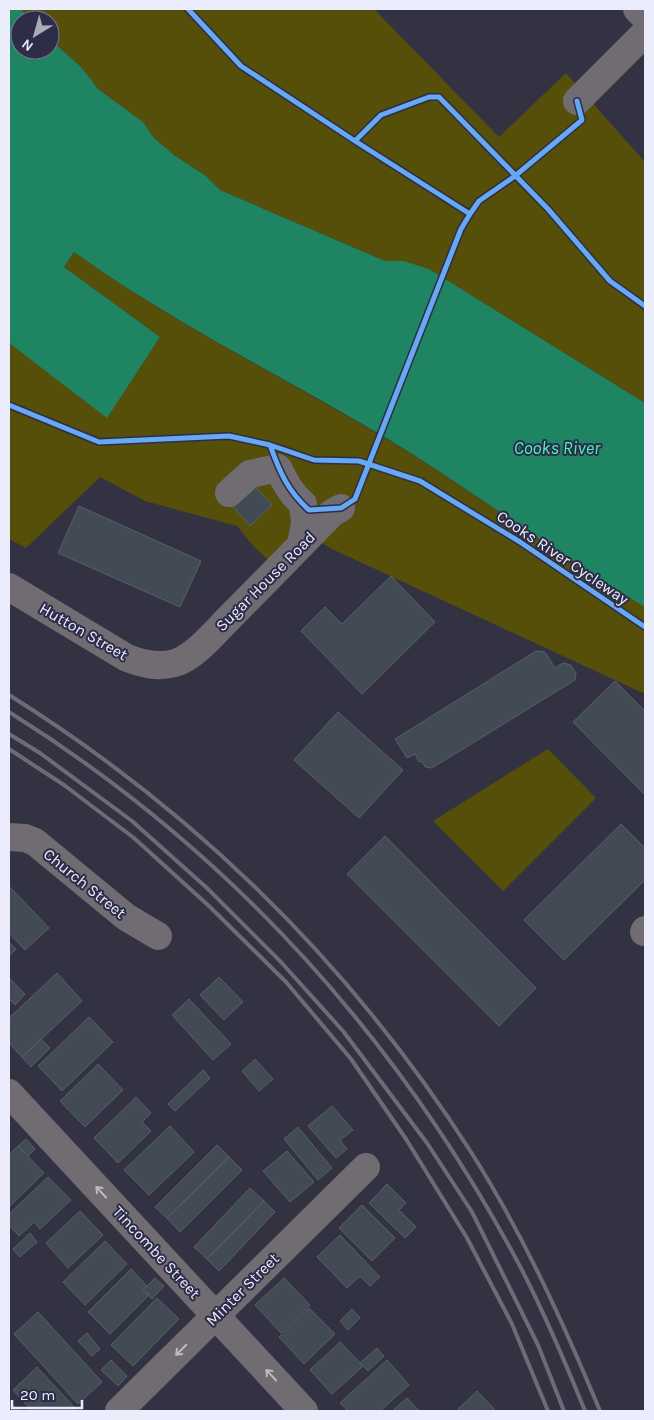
<svg xmlns="http://www.w3.org/2000/svg" width="654" height="1420" font-family="Karla,sans-serif">
  <rect width="100%" height="100%" fill="#333243"/>
  <path fill="#564f09" d="M21,9h353l125,128 67,-64 79,89v241l-216,-134 -25,-8h-19l-165,-71 -14,-14 -32,-21 -20,-17 -11,-16 -45,-33 -16,-21 -32,-29v-19h-19z
    M74,252c99,71 207,124 311,186 89,53 171,116 260,169v87l-313,-145 -22,-13 -32,33 -23,-21 -18,-22 -92,-25 -45,-24 -74,71 -17,-9v-196l98,74 53,-80 -96,-70z
    M548,749l48,49 -93,93 -70,-70z"/>
  <path fill="#1f8462" d="M9,9h12l10,11h-11v30h30v-11l32,29 16,21 45,33 11,16 20,17 32,21 14,14 165,71h19l25,8 216,134v204c-89,-53 -171,-116 -259,-169 -104,-62 -213,-115 -312,-186l-10,15 96,70 -53,81 -98,-75z"/>
  <path fill="#424a54" stroke="#585f6a" d="M252,483l20,22 -22,21 -20,-23z
    M79,506l122,55 -21,46 -122,-54z
    M391,576l44,46 -73,72 -61,-63 24,-24 17,17z
    M536,651l9,1 10,16 8,-5 8,2 5,8 -1,7 -143,88 -7,-1 -3,-6 -3,1 -4,-8 -8,4 -12,-19z
    M615,681l30,30v84l-72,-73z
    M338,712l65,58 -44,48 -65,-58z
    M621,824l24,24v32l-81,80 -40,-40z
    M385,836l151,152 -37,38 -152,-152z
    M9,886l40,42 -24,22 -16,-17z
    M9,942l7,7 -7,7z
    M57,973l25,28 -60,56 -13,-14v-25z
    M219,977l24,25 -19,18 -24,-25z
    M10,979l15,15 -10,11 -6,-6v-18z
    M189,999l42,45 -18,16 -41,-45z
    M89,1017l24,25 -51,49 -24,-25z
    M41,1039l9,9 -19,19 -9,-10z
    M255,1059l18,20 -14,12 -17,-20z
    M98,1064l25,26 -38,37 -25,-26z
    M203,1070l7,8 -35,33 -7,-7z
    M136,1097l15,16 -9,9 9,9 -33,32 -24,-25z
    M332,1106l21,24 -13,10 7,9 -11,9 -28,-32z
    M170,1126l24,26 -45,43 -25,-25z
    M298,1127l34,41 -14,12 -34,-41z
    M26,1139l9,10 -7,7 -10,-10z
    M217,1145l12,12 -62,61 -12,-11z
    M18,1146l26,27 -35,34v-52z
    M287,1151l27,31 -24,20 -27,-31z
    M229,1157l13,13 -62,62 -13,-14z
    M48,1177l23,23 -31,29 -6,-7 -15,14 -10,-11v-11z
    M387,1184l19,19 -7,7 17,17 -11,11 -36,-35z
    M250,1188l14,13 -57,58 -13,-12z
    M264,1201l11,11 -56,59 -12,-12z
    M362,1205l33,33 -23,23 -33,-33z
    M80,1211l23,24 -35,33 -22,-25z
    M30,1233l7,9 -17,15 -7,-8z
    M340,1235l40,42 -10,9 -10,-10 -13,12 -30,-31z
    M105,1241l22,23 -42,41 -22,-23z
    M131,1269l16,17 -4,4 6,5 -39,39 -22,-22z
    M155,1278l9,8 -12,13 -9,-9z
    M284,1278l26,27 -29,28 -26,-28z
    M157,1298l22,21 -46,47 -22,-21z
    M309,1308l26,26 -31,30 -25,-27z
    M352,1309l8,9 -12,12 -8,-9z
    M38,1312l64,70 -24,22 -64,-70z
    M87,1333l13,16 -8,7 -14,-15z
    M340,1342l23,24 -31,28 -22,-24z
    M377,1348l7,8 -16,15 -8,-8z
    M111,1360l16,16 -9,10 -17,-16z
    M387,1360l22,25 -29,26h-32l-8,-8z
    M37,1367l38,41 -3,3h-40l-19,-21z
    M477,1391l19,20h-40z
    M407,1398l12,13h-27z
    M9,1401l10,10h-10z"/>
  <g fill="none" stroke-linecap="round" stroke-linejoin="round">
    <path stroke="#706c71" stroke-width="28" d="M637,9l8,8
      M577,101l68,-68
      M229,493l21,-19 28,-6c7,14 13,26 25,36l2,19 -4,22
      M9,587l118,71c16,6 32,10 48,5 20,-6 41,-32 56,-47 34,-34 67,-68 101,-103l9,-5
      M9,837l16,1 10,4 91,75 32,19
      M644,932l1,-2
      M9,1093l295,318
      M119,1411l247,-244"/>
    <path stroke="#6e6b74" stroke-width="4" d="M9,695c187,117 343,271 462,457 52,82 92,170 129,259
      M9,712c222,139 392,328 514,560 23,45 43,92 62,139
      M9,734l31,19 92,68 75,67 73,73 63,70 84,112 45,69 66,133 26,66
      M9,749l55,36 70,53 75,68 77,76 65,77 55,80 61,99 45,86 36,87"/>
    <defs>
      <path id="cycleway" d="M188,9l53,57 114,75 115,73
        M355,141l26,-26 48,-18h10l109,112 62,72 35,25
        M9,405l90,37 130,-6 41,9 44,15 45,1 61,20 100,61 125,85
        M270,445c10,28 18,46 39,65l32,-2 14,-9 106,-270 9,-15 9,-13 36,-25 67,-56 -5,-19"/>
    </defs>
    <use href="#cycleway" stroke="#2d2c49" stroke-width="8"/>
    <use href="#cycleway" stroke="#66a8f1" stroke-width="5"/>
  </g>
  <defs><path id="oneway-shaft" d="M-6 0H5M1.5-3L5.5 0L1.5 3" fill="none" stroke-width="1.6" stroke-linecap="round" stroke-linejoin="round" transform="scale(1.25)"/></defs>
  <g stroke="#bab9c4">
    <use href="#oneway-shaft" transform="translate(101 1192) rotate(-133)"/>
    <use href="#oneway-shaft" transform="translate(181 1350) rotate(135)"/>
    <use href="#oneway-shaft" transform="translate(271 1375) rotate(-133)"/>
  </g>
  <g text-anchor="middle" stroke-width="4" stroke-linejoin="round" paint-order="stroke">
    <g font-size="16" fill="#ecedfc" stroke="#2d2c49">
      <text transform="translate(563 557) rotate(34)" y="6">Cooks River Cycleway</text>
      <text transform="translate(265 581) rotate(-45)" y="6">Sugar House Road</text>
      <text transform="translate(84 631) rotate(30)" y="6">Hutton Street</text>
      <text transform="translate(85 883) rotate(39)" y="6">Church Street</text>
      <text transform="translate(157 1252) rotate(47)" y="6">Tincombe Street</text>
      <text transform="translate(242 1289) rotate(-45)" y="6">Minter Street</text>
    </g>
    <g font-size="18" font-style="italic" fill="#42f9b7" stroke="#2d2c49">
      <text x="557" y="454">Cooks River</text>
    </g>
  </g>
  <rect width="654" height="1420" fill="none" stroke="#ecedfc" stroke-width="20"/>
  <g transform="translate(35 35) rotate(217)"><circle r="24" fill="#2d2c49" stroke="#797991"/>
  <path d="M0-4L9 19L0 12L-9 19Z" fill="#abacbb"/>
  <text y="-8" font-size="14" font-weight="bold" text-anchor="middle" fill="#ecedfc">N</text>
  </g>
  <path d="M12 1400v8h70v-8" fill="none" stroke="#ecedfc" stroke-width="2.5"/>
  <text x="20" y="1400" font-size="15" fill="#ecedfc" stroke="#2d2c49" stroke-width="4" paint-order="stroke">20 m</text>
</svg>
